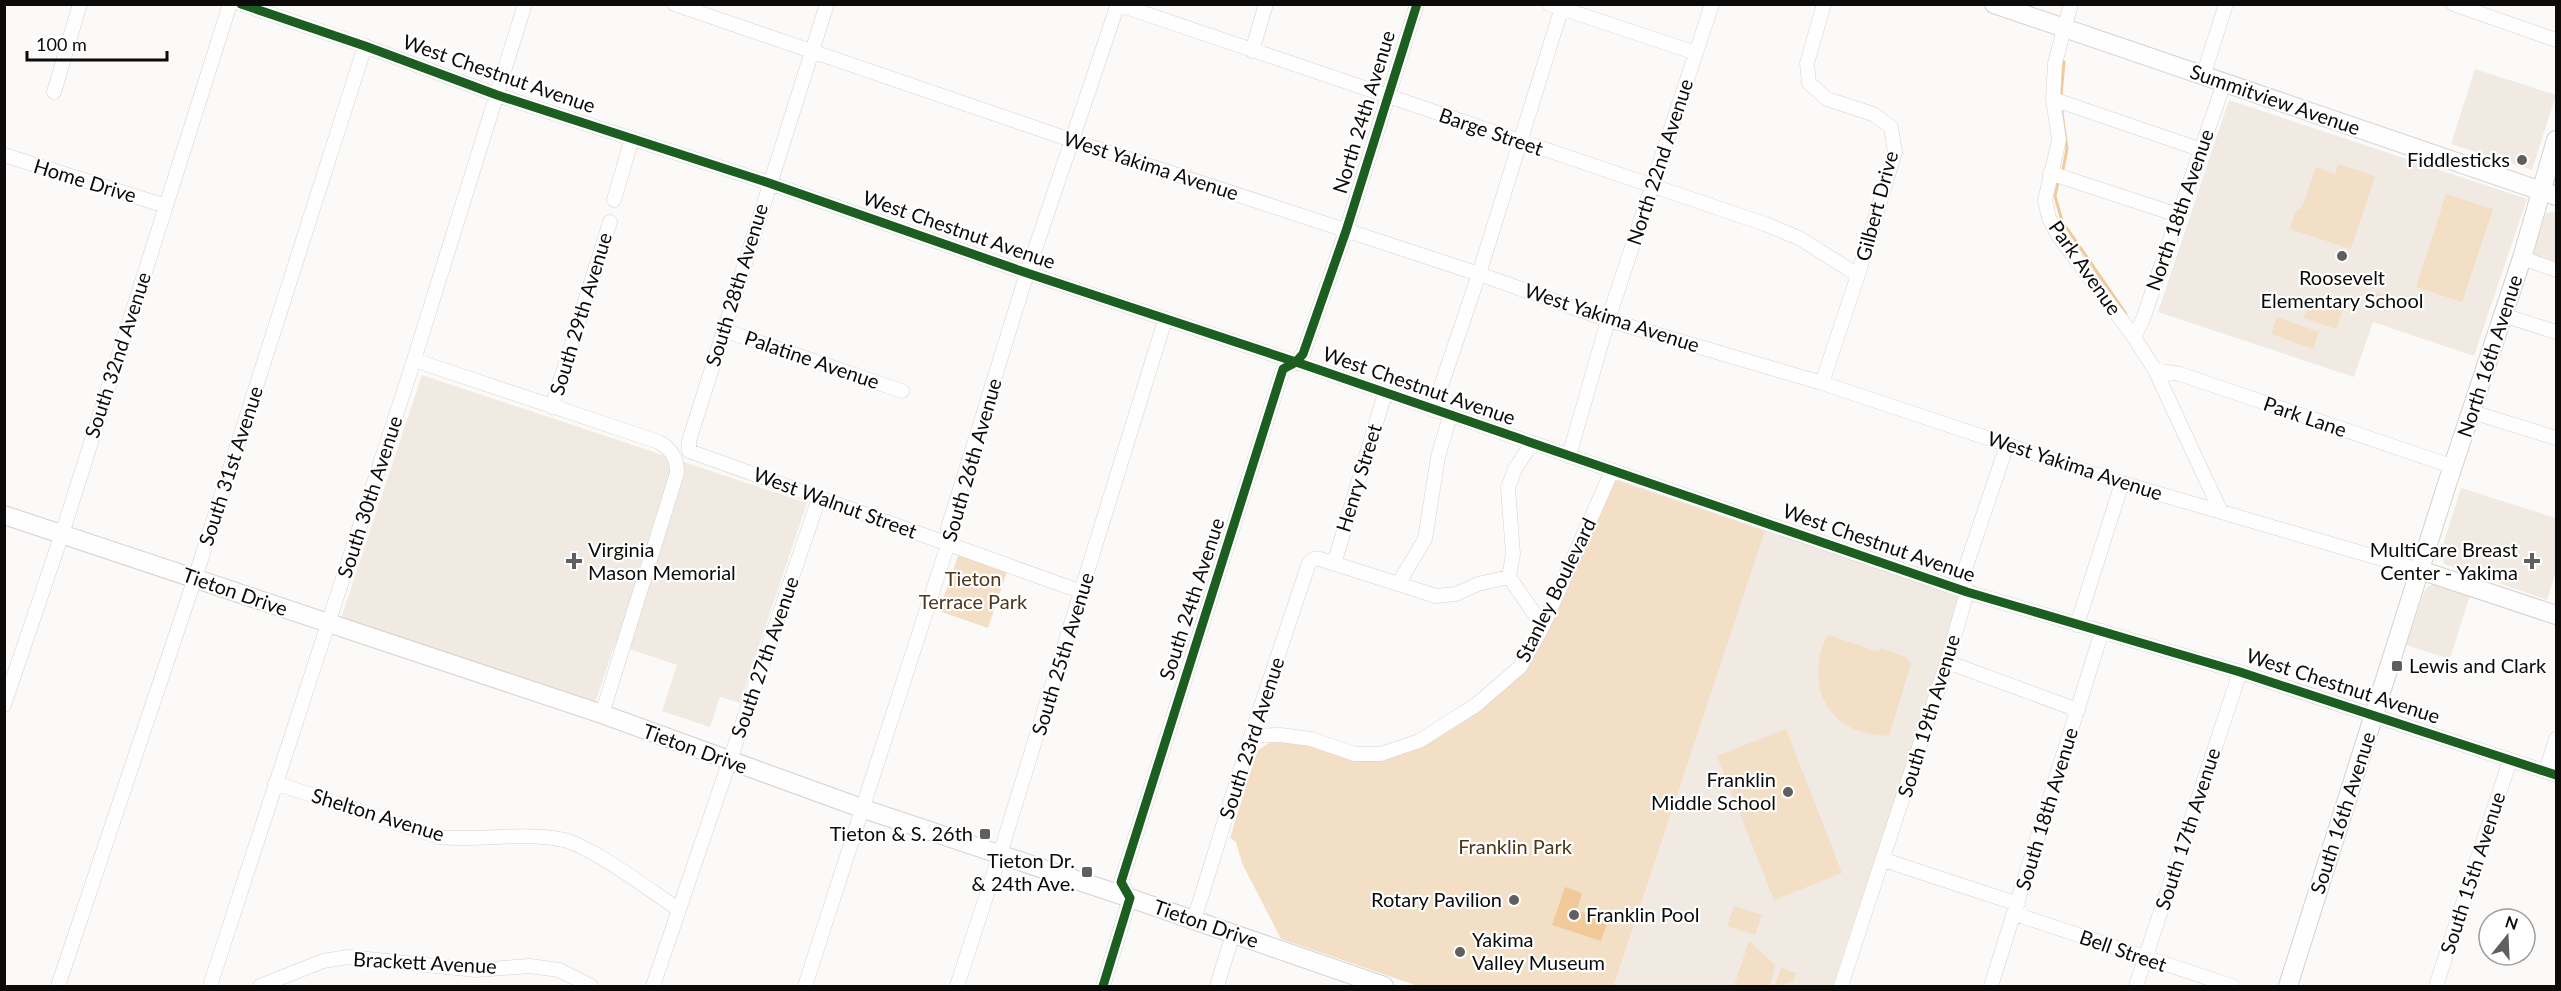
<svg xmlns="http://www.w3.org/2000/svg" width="2561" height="991" font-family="Lato,sans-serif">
  <rect width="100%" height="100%" fill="#fcfaf8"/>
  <path fill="#f0eae3" d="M2475,69l81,26 -24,75 -81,-26z
    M2229,100l298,99 -53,157 -101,-34 -19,55 -196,-65z
    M2556,211v65l-28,-9 18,-54z
    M422,375l385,128 -67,200 -20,-6 -10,30 -48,-16 15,-46 -62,-21 -20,59 -254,-85z
    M2461,488l95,30v54l-9,28 -103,-36 -3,-13z
    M1765,531l197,65 -129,390h-219z
    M2437,584l33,11 -20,64 -44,-14 18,-53 4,-6z"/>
  <path fill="#f3dec6" d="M2338,164l37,12 -24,73 -61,-20 5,-16 7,-6 14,-40 19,7z
    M2446,194l47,15 -31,93 -46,-15z
    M2376,293l16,5 -4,14 -16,-6z
    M2311,300l32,10 -7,19 -32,-11z
    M2277,317l42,15 -6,17 -42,-15z
    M1616,480l149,51 -151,455h-196l-137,-47 -39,-76 -6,-21 -6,-4 27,-87 17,-11 29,1 58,18 55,-10 96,-66 8,-7 14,-22z
    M959,553l49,16 -20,59 -49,-17z
    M1828,635l51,17 1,-4 26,9 5,7 -22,72c-11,-1 -22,-2 -33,-6 -39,-16 -47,-61 -28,-95z
    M1786,729l56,144 -68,27 -57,-144z
    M1734,906l28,9 -7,20 -28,-9z
    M1749,941l26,24 -5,21h-36z
    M1781,968l15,5 -3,9 -18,4z"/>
  <path fill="#f2ca9a" d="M1565,887l17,6 -5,17 31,11 -7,20 -49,-16z"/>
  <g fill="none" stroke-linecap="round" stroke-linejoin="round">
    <path stroke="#f2ca9a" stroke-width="3" d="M2061,96l3,-34
      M2061,105l6,44 -4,20
      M2058,183l-3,13 7,25 64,93"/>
    <defs>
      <path id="minor" d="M241,4l124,42 132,49 272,88 258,90 269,89 671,230 273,80 316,103
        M674,4l397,136 408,134 129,46 214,63 300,100 298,87
        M827,4l-138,437v10l393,141
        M1117,4l648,220 34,14 59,37
        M1549,4l147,49
        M2071,4l-16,59 -2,36 6,41 -14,60 4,18 9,17 76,102 21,33 66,142
        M2453,4l103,36
        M1252,51l14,-47
        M2203,76l23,-72
        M54,92l26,-88
        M2053,99l146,50
        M4,155l162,51
        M2050,173l128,42
        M614,200l18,-62
        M2522,258l34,12
        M2503,315l53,17
        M723,330l179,61
        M2134,337l9,-18 81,-236
        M414,360l245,82c13,8 18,16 18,31l-75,241
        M2155,370l25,4 274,93
        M1822,383l36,-108 37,-123 -4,-25 -18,-13 -46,-15 -18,-16 -2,-20 17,-59
        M552,407l58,-185
        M1433,410l46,-136 84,-270
        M2472,412l84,26
        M1569,456l39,-136 104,-316
        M1334,564l51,-171
        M1509,577l4,-23 -5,-66 7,-19 17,-26
        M1398,584l27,-45 13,-82 12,-41
        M2077,625l45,-142
        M1947,662l131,48
        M4,705l58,-171 168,-530
        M1251,736l29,-1 31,4 44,15h26l38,-13 57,-36 44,-38 23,-41 69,-155
        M2546,771l10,-32
        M275,783l164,54c40,4 81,-5 120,2 29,4 92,52 119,70
        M1884,860l134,44
        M2015,914l217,72
        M1194,920l57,-184 58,-173 5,-4h6l116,37 20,-2 22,-10 31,-7 34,49
        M58,986l137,-408 170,-532
        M210,986l204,-626 111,-356
        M260,986l63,-25 25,-4 128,13 54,-4 29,4 32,16
        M653,986l166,-488
        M805,986l143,-442v-16l79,-255 91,-269
        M957,986l43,-132 165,-534
        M1103,986l27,-88 -9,-16 162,-513 13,-7 7,-8 43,-123 71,-227
        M1217,986l16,-52
        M1841,986l106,-324 20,-70 -5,-14 45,-133
        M1991,986l111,-355
        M2136,986l104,-314
        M2436,986l74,-226"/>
      <path id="major" d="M1994,4l562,192
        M4,515l598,199 262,95 266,89 254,88
        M2420,570l136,45
        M2288,986l158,-499 76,-229 34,-118"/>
    </defs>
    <use href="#minor" stroke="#d4d2d1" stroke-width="15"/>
    <use href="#major" stroke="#d4d2d1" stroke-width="20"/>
    <use href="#minor" stroke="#fffefe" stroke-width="14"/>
    <use href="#major" stroke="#fffefe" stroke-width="18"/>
    <defs>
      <path id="cycleway" d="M241,4l124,42 132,49 272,88 258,90 269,89 671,230 273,80 316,103
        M1103,986l27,-88 -9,-16 162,-513 13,-7 7,-8 43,-123 71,-227"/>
    </defs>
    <use href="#cycleway" stroke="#fff" stroke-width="13"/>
    <use href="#cycleway" stroke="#1b5e20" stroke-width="9"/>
  </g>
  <g fill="#605f5d" stroke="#fff" stroke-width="2">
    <circle cx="2522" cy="160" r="6"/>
    <circle cx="2342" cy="256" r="6"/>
    <path d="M571 552h6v6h6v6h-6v6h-6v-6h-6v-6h6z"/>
    <path d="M2529 552h6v6h6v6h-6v6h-6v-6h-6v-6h6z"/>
    <rect x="2391" y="660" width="12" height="12" rx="3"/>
    <circle cx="1788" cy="792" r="6"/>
    <rect x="979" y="828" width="12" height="12" rx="3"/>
    <rect x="1081" y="866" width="12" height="12" rx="3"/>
    <circle cx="1514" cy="900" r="6"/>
    <circle cx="1574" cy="915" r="6"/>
    <circle cx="1460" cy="952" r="6"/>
  </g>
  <g text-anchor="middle" stroke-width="4.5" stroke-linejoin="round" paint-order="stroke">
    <g font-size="20" fill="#0c0b0a" stroke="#fff">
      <text transform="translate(499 74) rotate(19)" y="7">West Chestnut Avenue</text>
      <text transform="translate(2275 100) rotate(19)" y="7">Summitview Avenue</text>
      <text transform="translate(1364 112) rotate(-73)" y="7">North 24th Avenue</text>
      <text transform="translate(1491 132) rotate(19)" y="7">Barge Street</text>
      <text transform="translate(1660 162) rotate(-72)" y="7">North 22nd Avenue</text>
      <text transform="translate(1151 166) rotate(18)" y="7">West Yakima Avenue</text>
      <text transform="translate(85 181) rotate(17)" y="7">Home Drive</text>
      <text transform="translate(1877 206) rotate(-75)" y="7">Gilbert Drive</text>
      <text transform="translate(2180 210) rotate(-71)" y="7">North 18th Avenue</text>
      <text transform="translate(959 230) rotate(19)" y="7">West Chestnut Avenue</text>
      <text transform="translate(2085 268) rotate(55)" y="7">Park Avenue</text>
      <text transform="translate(737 285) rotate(-73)" y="7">South 28th Avenue</text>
      <text transform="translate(581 314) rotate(-73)" y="7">South 29th Avenue</text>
      <text transform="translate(1612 318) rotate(18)" y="7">West Yakima Avenue</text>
      <text transform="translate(118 355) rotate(-72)" y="7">South 32nd Avenue</text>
      <text transform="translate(2490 356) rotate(-72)" y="7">North 16th Avenue</text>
      <text transform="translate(812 360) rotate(19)" y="7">Palatine Avenue</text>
      <text transform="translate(1419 386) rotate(19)" y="7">West Chestnut Avenue</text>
      <text transform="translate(2305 417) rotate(19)" y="7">Park Lane</text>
      <text transform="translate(972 460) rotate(-74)" y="7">South 26th Avenue</text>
      <text transform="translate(231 466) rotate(-72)" y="7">South 31st Avenue</text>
      <text transform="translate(2075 466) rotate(18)" y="7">West Yakima Avenue</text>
      <text transform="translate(1359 478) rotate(-73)" y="7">Henry Street</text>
      <text transform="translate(370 497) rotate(-72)" y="7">South 30th Avenue</text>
      <text transform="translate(835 503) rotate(20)" y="7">West Walnut Street</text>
      <text transform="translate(1879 543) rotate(19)" y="7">West Chestnut Avenue</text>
      <text transform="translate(1556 590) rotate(-64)" y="7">Stanley Boulevard</text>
      <text transform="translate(235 592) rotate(19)" y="7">Tieton Drive</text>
      <text transform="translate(1192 599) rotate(-72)" y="7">South 24th Avenue</text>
      <text transform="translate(1063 654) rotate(-73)" y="7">South 25th Avenue</text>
      <text transform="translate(765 657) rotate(-71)" y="7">South 27th Avenue</text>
      <text transform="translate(2343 686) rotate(18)" y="7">West Chestnut Avenue</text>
      <text transform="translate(1929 716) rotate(-73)" y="7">South 19th Avenue</text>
      <text transform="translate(1252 738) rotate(-72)" y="7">South 23rd Avenue</text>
      <text transform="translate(695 749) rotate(20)" y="7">Tieton Drive</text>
      <text transform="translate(2047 809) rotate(-73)" y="7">South 18th Avenue</text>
      <text transform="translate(2343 813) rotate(-72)" y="7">South 16th Avenue</text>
      <text transform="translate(378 815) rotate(17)" y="7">Shelton Avenue</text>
      <text transform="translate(2188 829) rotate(-72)" y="7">South 17th Avenue</text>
      <text transform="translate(2473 873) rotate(-72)" y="7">South 15th Avenue</text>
      <text transform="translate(1206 924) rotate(19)" y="7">Tieton Drive</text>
      <text transform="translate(2123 951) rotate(19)" y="7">Bell Street</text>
      <text transform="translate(425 963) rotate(3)" y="7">Brackett Avenue</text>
    </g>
    <g font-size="20" fill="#0c0b0a" stroke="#fff" text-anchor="end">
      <text x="2510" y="167">Fiddlesticks</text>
      <text x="2342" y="285" text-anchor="middle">Roosevelt<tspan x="2342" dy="23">Elementary School</tspan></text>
      <text x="588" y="557" text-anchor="start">Virginia<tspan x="588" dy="23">Mason Memorial</tspan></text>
      <text x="2518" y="557">MultiCare Breast<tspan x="2518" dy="23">Center - Yakima</tspan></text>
      <text x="2409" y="673" text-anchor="start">Lewis and Clark</text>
      <text x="1776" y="787">Franklin<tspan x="1776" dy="23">Middle School</tspan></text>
      <text x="973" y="841">Tieton &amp; S. 26th</text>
      <text x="1075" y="868">Tieton Dr.<tspan x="1075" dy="23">&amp; 24th Ave.</tspan></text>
      <text x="1502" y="907">Rotary Pavilion</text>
      <text x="1586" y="922" text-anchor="start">Franklin Pool</text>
      <text x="1472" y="947" text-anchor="start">Yakima<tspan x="1472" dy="23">Valley Museum</tspan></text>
    </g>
    <g font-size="20" fill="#4e371a" stroke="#fff">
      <text x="973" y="586">Tieton<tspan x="973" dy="23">Terrace Park</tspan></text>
      <text x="1515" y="854">Franklin Park</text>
    </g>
  </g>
  <rect width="2561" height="991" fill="none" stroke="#0c0b0a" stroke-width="12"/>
  <g transform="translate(2507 937) rotate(18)"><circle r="28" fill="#ffffff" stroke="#9e9d9d" stroke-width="1.5"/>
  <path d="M0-4.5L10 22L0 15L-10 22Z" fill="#605f5d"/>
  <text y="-9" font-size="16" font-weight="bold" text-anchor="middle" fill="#0c0b0a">N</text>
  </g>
  <path d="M27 51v9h140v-9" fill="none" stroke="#0c0b0a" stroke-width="3"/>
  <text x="36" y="51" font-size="18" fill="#0c0b0a" stroke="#ffffff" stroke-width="4.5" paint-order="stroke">100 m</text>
</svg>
